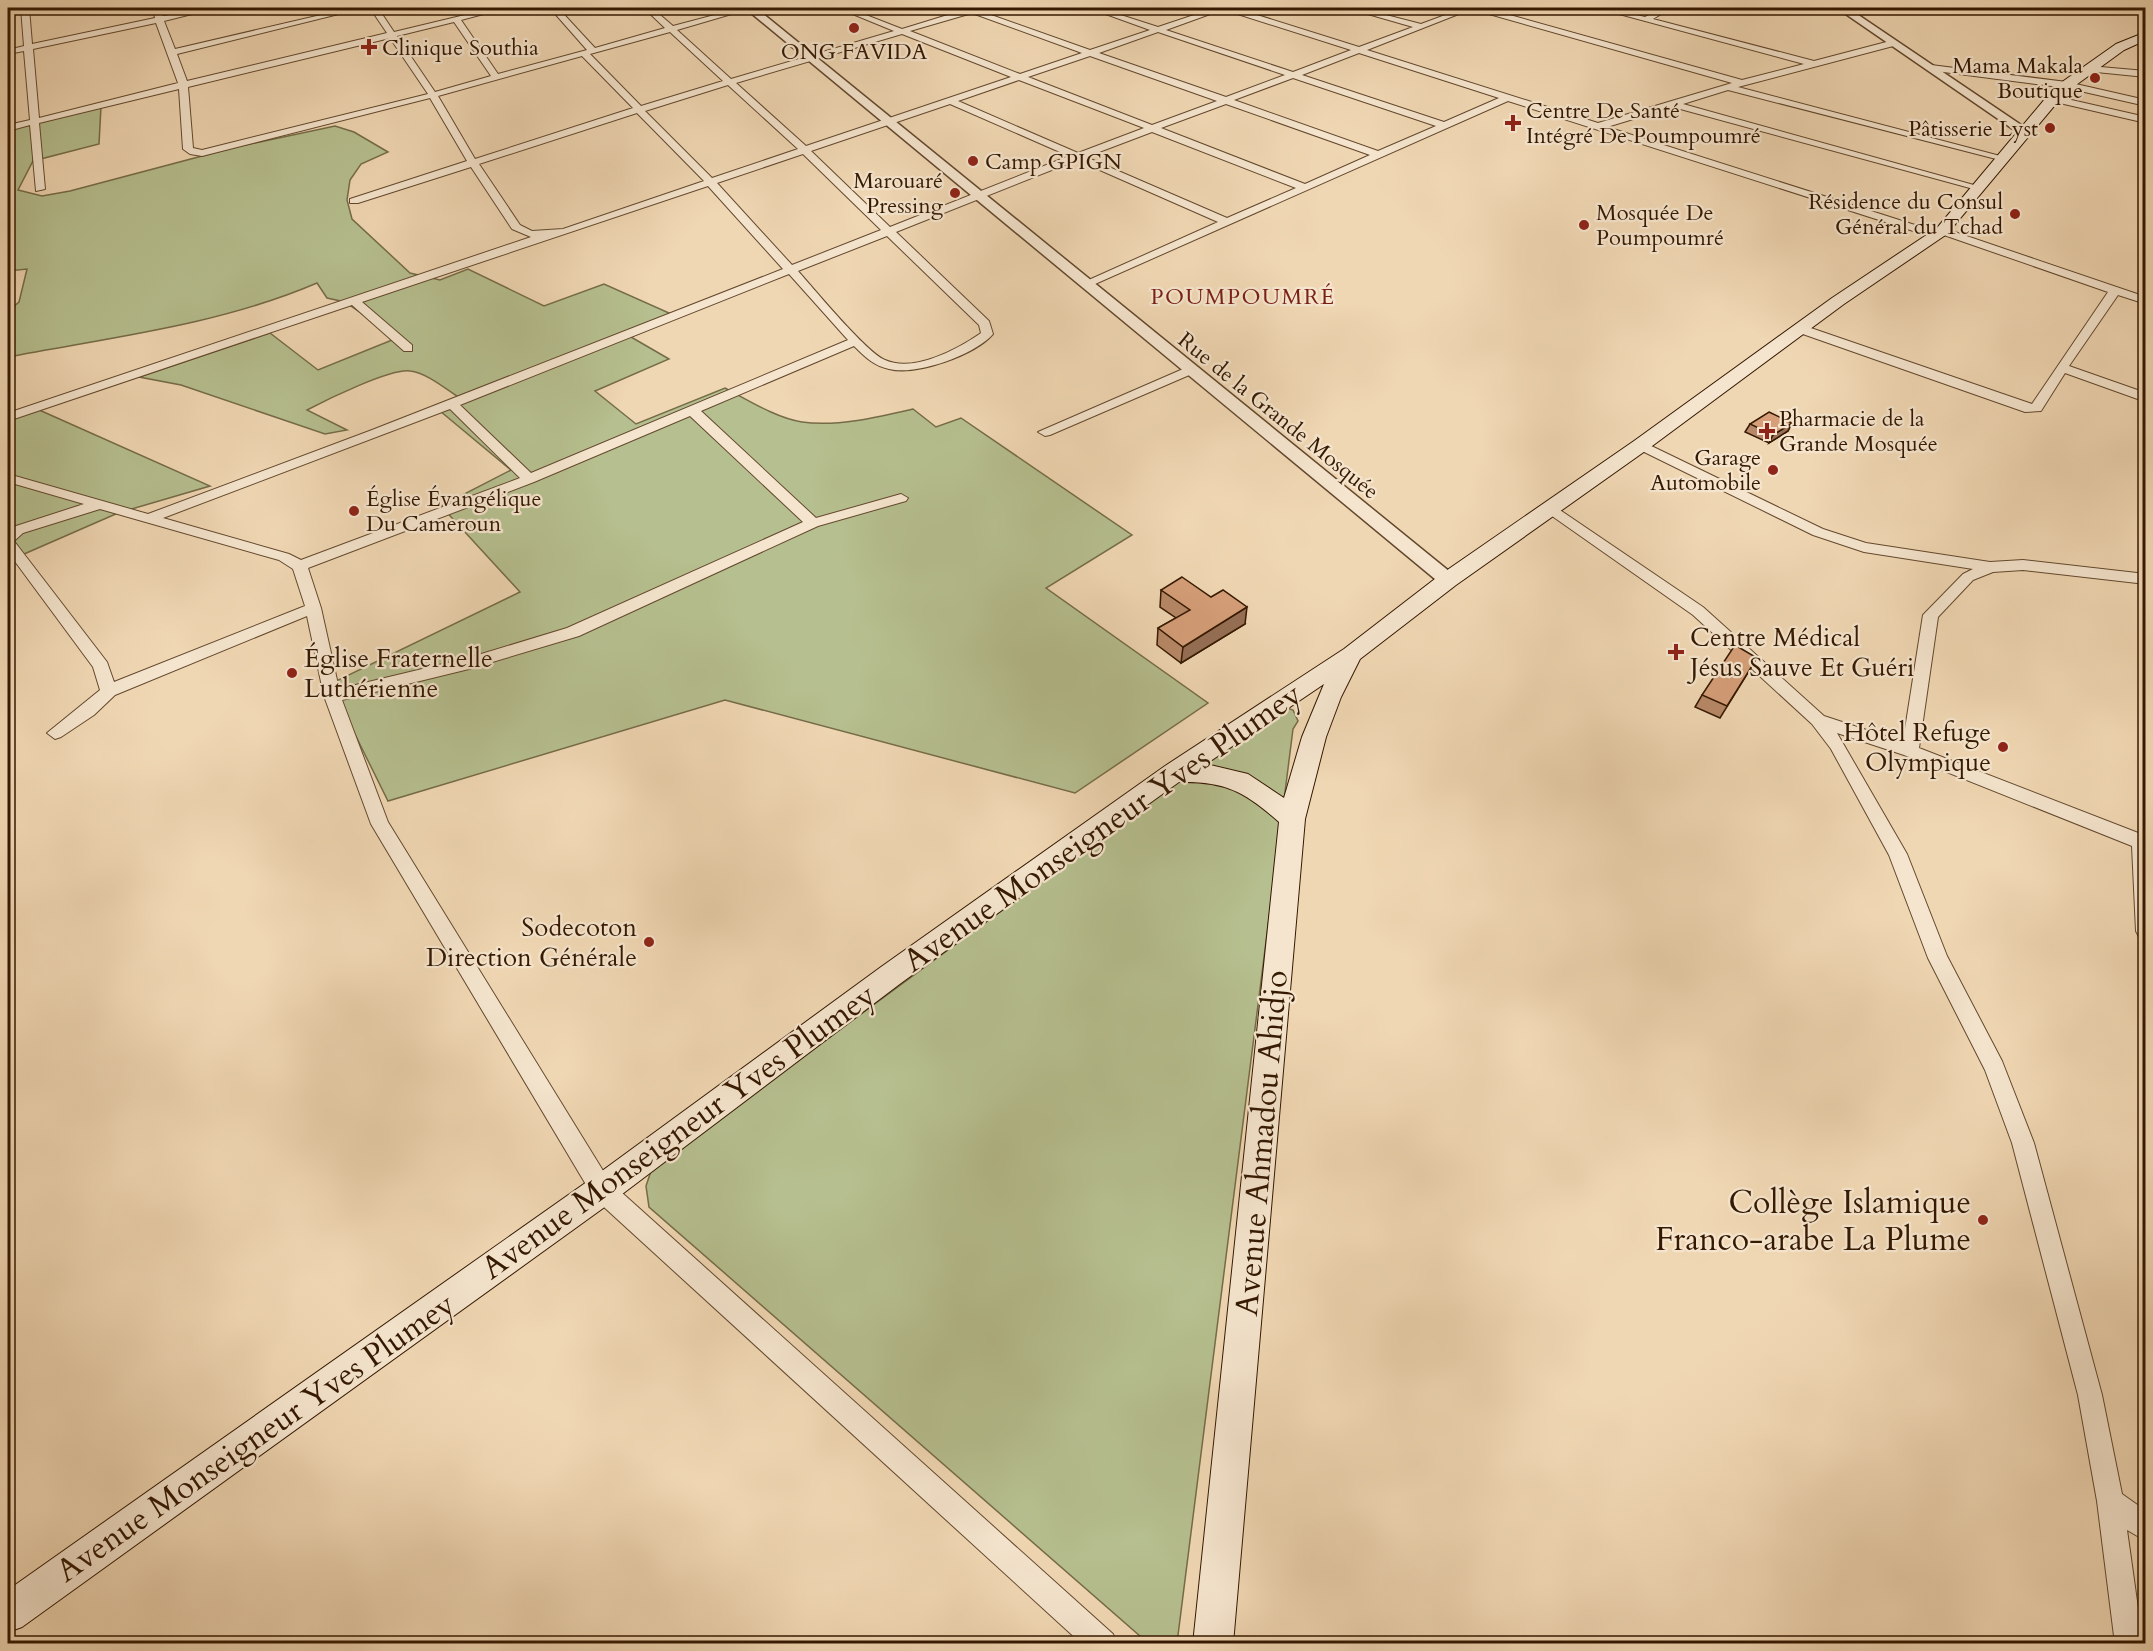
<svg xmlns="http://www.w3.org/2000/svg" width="2153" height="1651" font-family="Cardo,serif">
  <rect width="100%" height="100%" fill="#f0d7b3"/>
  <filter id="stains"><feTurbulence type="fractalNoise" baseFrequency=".00333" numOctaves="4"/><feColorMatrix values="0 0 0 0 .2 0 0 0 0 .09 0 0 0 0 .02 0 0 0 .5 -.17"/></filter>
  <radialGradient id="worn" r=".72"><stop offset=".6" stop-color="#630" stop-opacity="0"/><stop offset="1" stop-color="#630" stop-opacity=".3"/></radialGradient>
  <path fill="#b6bf8f" stroke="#756c48" stroke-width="1.5" d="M101,106l-2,38 -66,17 -15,29 24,6 28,-5 166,-44 99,-21 19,6 34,20 -27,12 -11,16 -3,20 5,19 58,54 30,7 28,-11 76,37 60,-22 74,33 -47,20 38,22 -74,32 41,33 89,-36c23,12 51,30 77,34 35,5 77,-5 111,-13l23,18 25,-9 171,117 -86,53 162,115 -133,90 -350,-93 -337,101 -58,-117 190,-92 -79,-86 70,-36 -71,-59 23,-11c-15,-9 -35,-27 -53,-29 -19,-3 -84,29 -103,39l40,20 -22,4 -144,-49 -42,-8 131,-44 48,37 79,-32 -52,-36 -18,-4 -10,-15c-98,42 -205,54 -309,74v-46l11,-9 8,-33 -19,2v-142z
    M37,409l173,77 -92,27 -110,48v-143z
    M1284,707l9,3 5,11 -5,8 -116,914h-29l-499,-436 -3,-21 6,-18 623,-459z"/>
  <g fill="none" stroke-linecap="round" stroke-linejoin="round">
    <defs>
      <path id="minor" d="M21,8h8l3,36 123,-26 -2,-10h8l2,8 53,-8 -52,13 11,28 176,-41h12l-186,46 10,27 200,-48 -17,-25h8l16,24 100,-24h12l-45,12 37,54 89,-24 -37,-42h8l37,40 70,-20 -21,-20h8l21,18 68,-18h11l-75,22 54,49 163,-48 -56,-23h10l54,21 62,-19v-2h21l-5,3 110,39 60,-20 -61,-22h10l59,19 57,-19h20l124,39 54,-20 -66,-19h12l62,16 43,-16h21l257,72 62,-16 -207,-56h11l37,9 17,-9h9l-18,11 161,42 80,-21 3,5 -159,42 266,70v4l-276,-71 -45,14 298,83v4l-308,-84 -66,20 330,105 1,-3h8l200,68v7l-28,-9 -49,71 77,27v9l-81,-29 -24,38 -16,1 -228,-80v-6h8l227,78 76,-112 -167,-58 -1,3h-8l-424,-136 -422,187 -4,-1v-4l136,-61 -141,-62 -181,72 93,89 4,13c-18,21 -77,42 -104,35 -15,-3 -24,-12 -35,-23l-153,65 115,107 85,-24 7,4 -2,3 -88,25 -239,110 -110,33 -127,31 46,122 222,360 503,452 4,10h-35l-488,-446 -223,-374 -47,-128 -17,-80 -192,79 -21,20 -33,22 -6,2 -8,-6 53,-43 -7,-23 -85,-115v-20l5,-5 71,-23 -76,-22v-8l140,40 224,-84 411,-161 -75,-83 -346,116 50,43v6h-8l-52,-46 -344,116v-8l523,-176 -19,-8 -41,-62 -113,36h-8v-4l117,-38 -37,-63 -228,58 -12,-2 -7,-5 -4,-60 -140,34 6,66 -9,2 -6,-66 -22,6v-6l22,-5 -6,-69 -16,3v-4l16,-4zM1474,8l1,2 257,73 -134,40 -231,-73zM1224,9l1,1 126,40 -58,22 -127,-42zM972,13l110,40 -62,21 -110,-43zM454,22l37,54 -56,16 -38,-56zM156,23l22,60 -139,35 -6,-69zM670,32l53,49 -82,25 -51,-52zM1158,32l127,43 -59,22 -127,-44zM902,34l109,43 -205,69 -70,-63zM390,38l38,56 -226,56 -9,-2 -5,-61zM1359,53l140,45 -55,24 -142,-47zM582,56l51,52 -158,51 -37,-63zM1090,56l127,45 -65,24 -124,-48zM1293,78l143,48 -58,25 -144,-51zM1019,80l125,48 -66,25 -120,-52zM728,85l70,64 -86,29 -67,-67zM950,104l119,52 -179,71 -79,-76zM1226,104l144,51 -65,29 -144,-56zM637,113l67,68 -141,48 -31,2 -12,-6 -41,-61zM1152,132l144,56 -69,30 -141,-61zM803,154l78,76 -89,35 -75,-82zM887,236l92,89 2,8c-23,16 -67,40 -96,27 -19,-8 -70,-70 -87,-89zM789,274l59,66 -317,133 -71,-68zM450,409l70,69 -219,82 -12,-6 -126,-36zM690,416l113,106 -236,106 -99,30 -129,31 -18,-81 -13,-40 226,-86zM100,509l179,51 14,9 12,37 -191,76 -7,-20 -93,-121 9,-8z
        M1931,65l136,17 79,18v6l-79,-18 -139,-18 -1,-2z
        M2089,66l57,5v6l-60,-6 -1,-2z
        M2054,96l92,21v6l-95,-22 -2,-2z
        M1190,366l6,4 -2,3 -144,62 -5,1 -7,-4z
        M1641,441l182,88 43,14 124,19 33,-2 123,14v10l-123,-14 -30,2 -20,8 -35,37 -19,131 227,88v103l-7,-2 -3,-6 -4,-85 -228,-91 -67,-22 70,121 40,102 55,105 32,82 68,252 20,99 24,17v30l-19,-11 16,114h-28l-18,-143 -19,-106 -66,-252 -27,-73 -57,-112 -39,-103 -58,-106 -19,-25 -119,-109 -151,-106 2,-3h10l149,101 121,109 79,26 20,-127 40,-41 10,-5 -109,-17 -51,-17 -177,-87 -2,-3z"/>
      <path id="tertiary" d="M745,8h11l699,568 2,4 -2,4h-14z
        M1837,8h11l182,123 -10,3z"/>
      <path id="secondary" d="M2146,32v8l-22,10 -59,43 -118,141 -103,70 -196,145 -192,136 -96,74 -19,38 -15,40 -21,82 -72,825h-40l86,-822c-34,-30 -53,-41 -100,-40l-278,201 -288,218 -591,426 -14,5v-42l583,-411 290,-212 284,-201 179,-117 96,-74 194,-134 198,-143 105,-70 118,-141 61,-43zM1324,684l-22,53 -18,61 -36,-24 -42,-10z"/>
    </defs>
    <use href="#minor" stroke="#63482d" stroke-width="2"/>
    <use href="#tertiary" stroke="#63482d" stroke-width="3"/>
    <use href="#secondary" stroke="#341800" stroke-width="2"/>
    <use href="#minor" fill="#f5e5ce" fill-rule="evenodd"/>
    <use href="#tertiary" fill="#f5e5ce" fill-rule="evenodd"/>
    <use href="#secondary" fill="#f5e5ce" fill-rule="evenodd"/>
  </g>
  <path fill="#b88968" stroke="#341800" stroke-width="1.5" d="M1792,423l-4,8 -19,12 -24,-11 5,-8z
    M1161,590l84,34 -64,39 -24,-18 1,-17 18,-10 -16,-11z
    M1757,658l-37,60 -25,-11 7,-12z"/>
  <path fill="#966f55" stroke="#341800" stroke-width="1.5" d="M1792,423l-4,8 -19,12 4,-8z
    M1247,607l-2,17 -64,39 2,-16z"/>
  <path fill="#d69f79" stroke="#341800" stroke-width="1.5" d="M1769,412l23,11 -19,12 -23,-11z
    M1182,577l29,20 12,-7 24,17 -64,40 -25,-19 32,-18 -29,-20z
    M1735,645l22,13 -30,48 -25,-11z"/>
  <g fill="#8f2418" stroke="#f5e5ce" stroke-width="2">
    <circle cx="854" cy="28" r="6"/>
    <path d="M366 38h6v6h6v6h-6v6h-6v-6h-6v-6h6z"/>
    <circle cx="2095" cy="78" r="6"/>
    <path d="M1510 114h6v6h6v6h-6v6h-6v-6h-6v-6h6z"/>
    <circle cx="2050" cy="128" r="6"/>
    <circle cx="973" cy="161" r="6"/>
    <circle cx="955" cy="193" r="6"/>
    <circle cx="2015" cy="214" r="6"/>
    <circle cx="1584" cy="225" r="6"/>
    <path d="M1764 422h6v6h6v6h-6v6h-6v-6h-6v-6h6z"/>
    <circle cx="1773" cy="470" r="6"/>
    <circle cx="354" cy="511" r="6"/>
    <path d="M1673 643h6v6h6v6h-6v6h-6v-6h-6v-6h6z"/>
    <circle cx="292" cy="673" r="6"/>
    <circle cx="2003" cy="747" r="6"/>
    <circle cx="649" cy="942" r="6"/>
    <circle cx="1983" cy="1220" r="6"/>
  </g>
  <g text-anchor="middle" stroke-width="4.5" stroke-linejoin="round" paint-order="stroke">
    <g font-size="22" fill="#341800" stroke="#f5e5ce" text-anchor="start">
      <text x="382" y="55">Clinique Southia</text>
      <text x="854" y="59" text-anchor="middle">ONG FAVIDA</text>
      <text x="2083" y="73" text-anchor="end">Mama Makala<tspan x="2083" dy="25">Boutique</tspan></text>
      <text x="1526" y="118">Centre De Santé<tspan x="1526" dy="25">Intégré De Poumpoumré</tspan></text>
      <text x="2038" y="136" text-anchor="end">Pâtisserie Lyst</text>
      <text x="985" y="169">Camp GPIGN</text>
      <text x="943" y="188" text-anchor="end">Marouaré<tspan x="943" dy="25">Pressing</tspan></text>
      <text x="2003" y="209" text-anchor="end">Résidence du Consul<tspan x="2003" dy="25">Général du Tchad</tspan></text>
      <text x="1596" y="220">Mosquée De<tspan x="1596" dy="25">Poumpoumré</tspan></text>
      <text x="1779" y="426">Pharmacie de la<tspan x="1779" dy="25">Grande Mosquée</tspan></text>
      <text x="1761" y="465" text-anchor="end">Garage<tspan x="1761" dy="25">Automobile</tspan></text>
      <text x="366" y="506">Église Évangélique<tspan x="366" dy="25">Du Cameroun</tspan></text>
    </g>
    <g font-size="22" letter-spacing="1.5" fill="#7a1f14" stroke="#f5e5ce">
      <text x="1243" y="304">POUMPOUMRÉ</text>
    </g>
    <g font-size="22" fill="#341800" stroke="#f5e5ce">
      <text transform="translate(1279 415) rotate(39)" y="8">Rue de la Grande Mosquée</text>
    </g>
    <g font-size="26" fill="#341800" stroke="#f5e5ce" text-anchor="start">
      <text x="1690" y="646">Centre Médical<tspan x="1690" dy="30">Jésus Sauve Et Guéri</tspan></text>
      <text x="304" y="667">Église Fraternelle<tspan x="304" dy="30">Luthérienne</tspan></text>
      <text x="1991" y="741" text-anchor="end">Hôtel Refuge<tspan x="1991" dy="30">Olympique</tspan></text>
      <text x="637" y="936" text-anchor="end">Sodecoton<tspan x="637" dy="30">Direction Générale</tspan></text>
    </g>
    <g font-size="32" fill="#341800" stroke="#f5e5ce">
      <text transform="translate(1102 827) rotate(-35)" y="11">Avenue Monseigneur Yves Plumey</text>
      <text transform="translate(678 1131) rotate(-36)" y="11">Avenue Monseigneur Yves Plumey</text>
      <text transform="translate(1261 1143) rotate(-85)" y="11">Avenue Ahmadou Ahidjo</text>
      <text transform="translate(255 1437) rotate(-35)" y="11">Avenue Monseigneur Yves Plumey</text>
    </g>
    <g font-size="32" fill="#341800" stroke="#f5e5ce" text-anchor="end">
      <text x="1971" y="1213">Collège Islamique<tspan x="1971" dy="37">Franco-arabe La Plume</tspan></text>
    </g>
  </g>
  <rect width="2153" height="1651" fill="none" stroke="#f0d7b3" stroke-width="30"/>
  <rect x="9" y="9" width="2135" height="1633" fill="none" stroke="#341800" stroke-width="3"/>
  <rect x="15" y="15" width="2123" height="1621" fill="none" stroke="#341800" stroke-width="1.5"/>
  <rect width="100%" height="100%" filter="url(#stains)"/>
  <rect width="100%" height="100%" fill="url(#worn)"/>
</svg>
